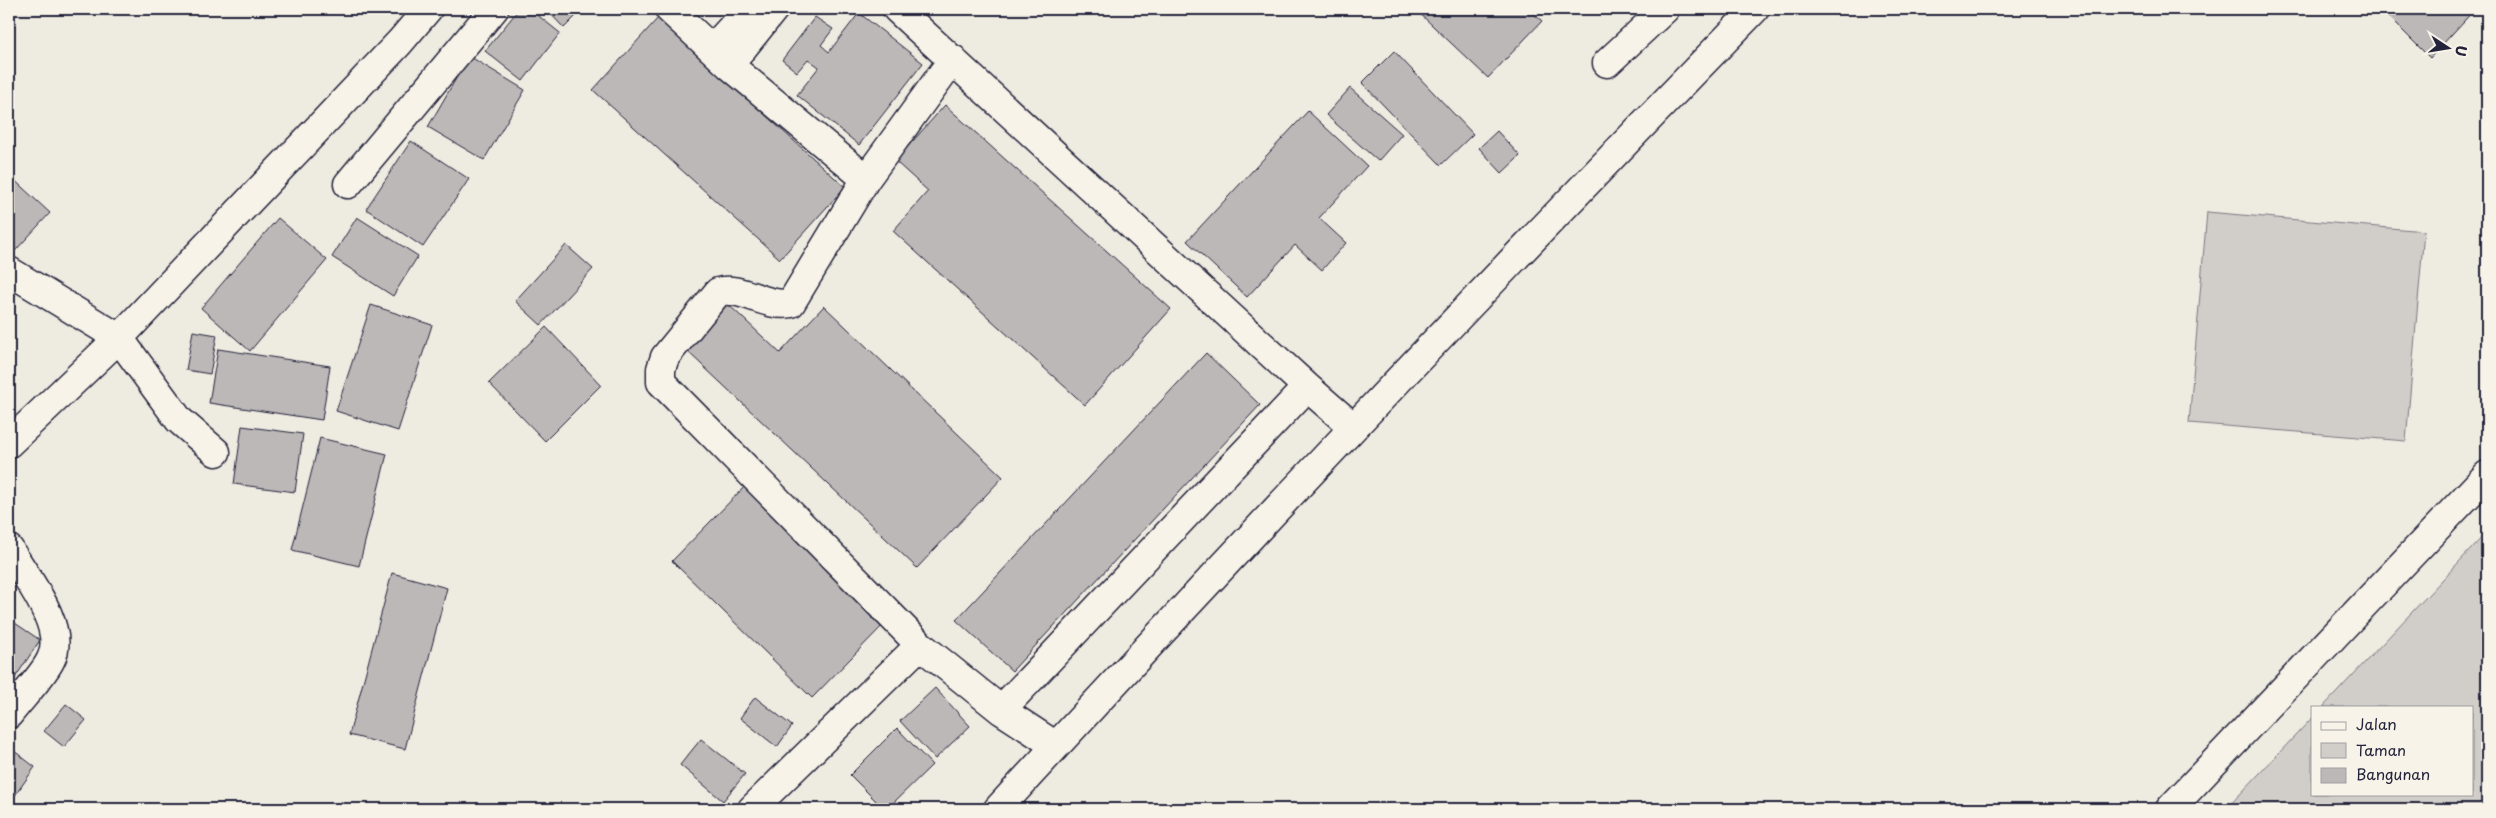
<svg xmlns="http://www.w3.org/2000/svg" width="2496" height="818" font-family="'Playpen Sans',sans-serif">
  <rect width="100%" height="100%" fill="#eeebe1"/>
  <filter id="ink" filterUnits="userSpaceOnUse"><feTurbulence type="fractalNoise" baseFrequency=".02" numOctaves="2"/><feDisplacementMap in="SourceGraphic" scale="10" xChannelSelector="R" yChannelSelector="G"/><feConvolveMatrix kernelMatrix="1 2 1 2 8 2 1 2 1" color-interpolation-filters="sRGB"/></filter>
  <g filter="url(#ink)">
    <path fill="#d1cdc9" stroke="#7a7882" d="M2207,212l217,19 -18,210 -217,-18z
      M2487,532v277h-261l86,-91v76h160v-87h-149z"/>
    <path fill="#bbb8b7" stroke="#22223b" d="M519,9h11l30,24 -37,48 -38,-30z
      M546,9h37l-19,19z
      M1415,9h113l14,12 -54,57z
      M2381,9h94l-45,49z
      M859,13l64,50 -64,82 -62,-50 22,-28 -11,-8 -11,13 -15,-12 33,-43 18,12 -12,16 8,7z
      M658,18l187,169 -65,72 -187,-169z
      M1394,51l79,83 -32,31 -79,-82z
      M469,56l56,34 -41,70 -56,-33z
      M1350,88l52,46 -24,27 -52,-46z
      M945,105l226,204 -86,96 -192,-174 35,-40 -33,-30z
      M1308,111l59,55 -48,52 27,25 -24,27 -27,-25 -48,52 -60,-56z
      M1497,131l23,25 -18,17 -23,-25z
      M411,141l58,38 -46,68 -57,-38z
      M9,175l41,38 -35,38 -6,-6z
      M357,217l61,39 -25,40 -61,-39z
      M278,218l49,42 -77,91 -49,-43z
      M566,245l27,24 -52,56 -26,-24z
      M728,304l52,49 44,-47 179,171 -86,91 -232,-219z
      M371,305l61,20 -34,106 -62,-20z
      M546,327l55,58 -56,56 -56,-58z
      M193,331l24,4 -7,39 -24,-4z
      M218,349l112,17 -8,54 -113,-17z
      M1206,353l54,52 -248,266 -56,-51z
      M242,426l61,8 -8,58 -61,-8z
      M320,438l67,16 -28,112 -67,-16z
      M749,482l140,137 -77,79 -140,-137z
      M392,573l55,15 -42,161 -56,-14z
      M9,619l31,21 -31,47z
      M935,688l35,38 -35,33 -35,-38z
      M755,697l37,29 -15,21 -37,-29z
      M66,704l20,16 -22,27 -20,-16z
      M897,728l35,37 -45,44h-3l-34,-34z
      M701,739l44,35 -22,27 -43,-36z
      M9,747l26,20 -26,37z"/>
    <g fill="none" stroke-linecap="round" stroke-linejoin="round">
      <defs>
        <path id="minor" d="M669,9l60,56 137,114
          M897,9l410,378 46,40
          M712,49l37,-40
          M953,59l-87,120 -75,124c-26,5 -50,-18 -73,-11l-53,65 -4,12v13l259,263 81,65 55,36
          M1607,63l58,-54
          M729,65l45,-56
          M348,184l146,-175
          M9,271l110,67 60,82 37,32
          M9,443l110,-105 281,-296 28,-33
          M9,549c16,27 58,78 42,110 -7,16 -31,40 -42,55
          M1001,710l306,-323
          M752,809l168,-164
          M998,809c248,-270 501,-537 757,-800
          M2170,809l317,-334"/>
      </defs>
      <use href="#minor" stroke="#22223b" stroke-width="31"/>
      <use href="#minor" stroke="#f7f3e8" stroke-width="28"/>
    </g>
  </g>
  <rect width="2496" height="818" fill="none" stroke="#f7f3e8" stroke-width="30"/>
  <rect x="15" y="15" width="2466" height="788" fill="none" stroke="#22223b" stroke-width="2" filter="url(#ink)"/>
  <rect x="2311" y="706" width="162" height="90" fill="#f7f3e8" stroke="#a29fa3"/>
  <rect x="2321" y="722" width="25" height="8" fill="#f7f3e8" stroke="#a29fa3"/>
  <text x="2356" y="730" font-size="15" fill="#22223b">Jalan</text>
  <rect x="2321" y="743" width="25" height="15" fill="#d1cdc9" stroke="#a29fa3"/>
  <text x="2356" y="756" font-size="15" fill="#22223b">Taman</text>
  <rect x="2321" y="768" width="25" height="15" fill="#bbb8b7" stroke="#a29fa3"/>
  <text x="2356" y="780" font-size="15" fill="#22223b">Bangunan</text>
  <g transform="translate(2448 48) rotate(102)" stroke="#f7f3e8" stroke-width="4" paint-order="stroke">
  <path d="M0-4L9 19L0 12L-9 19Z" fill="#22223b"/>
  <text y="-8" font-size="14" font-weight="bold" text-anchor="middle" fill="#22223b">U</text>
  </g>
</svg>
